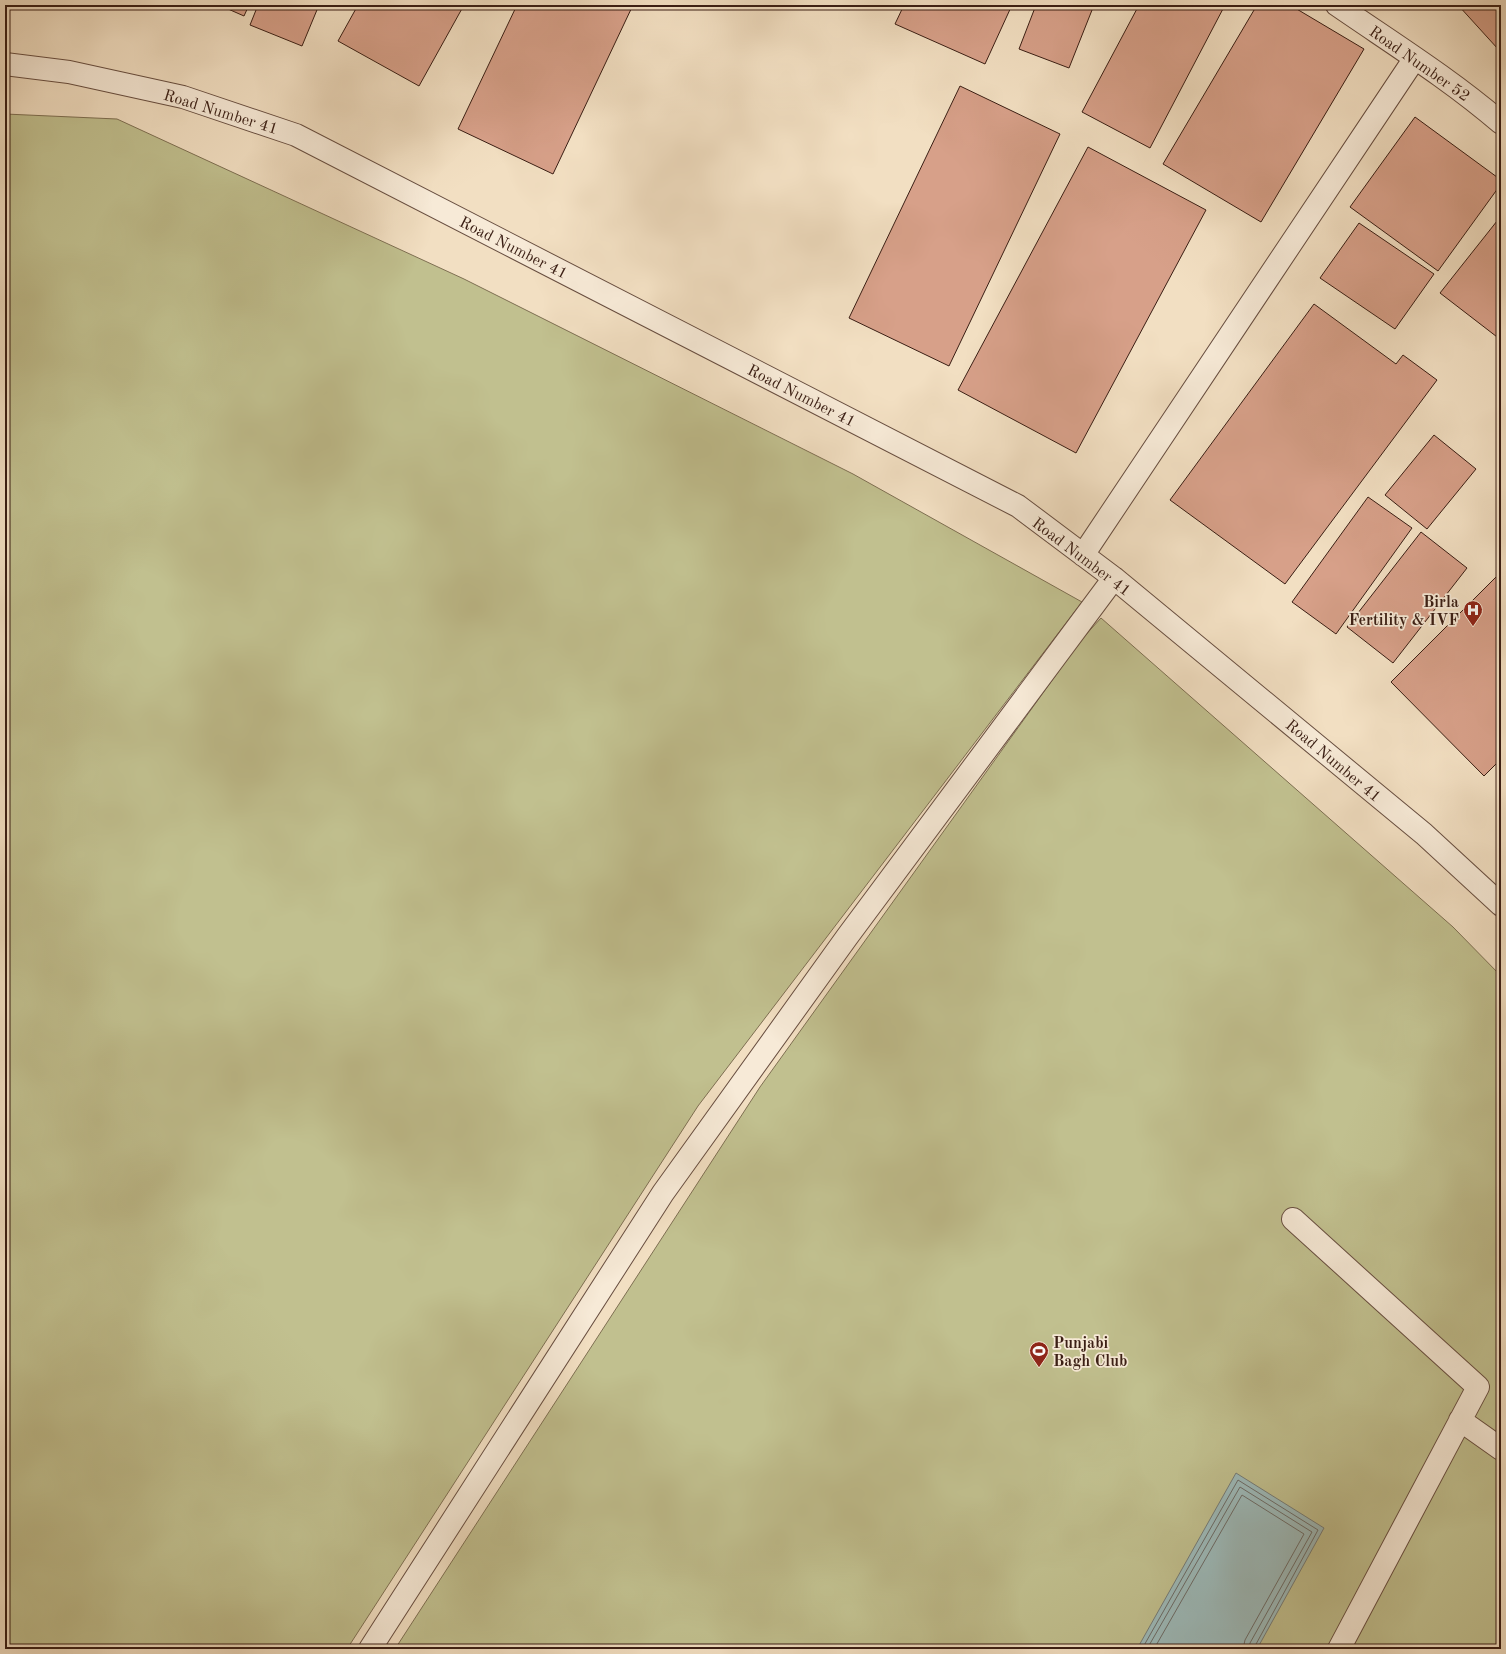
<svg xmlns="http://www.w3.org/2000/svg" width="1506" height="1654" font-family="'Old Standard TT',serif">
  <rect width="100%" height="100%" fill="#f2dfc2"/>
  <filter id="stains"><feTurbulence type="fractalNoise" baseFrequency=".005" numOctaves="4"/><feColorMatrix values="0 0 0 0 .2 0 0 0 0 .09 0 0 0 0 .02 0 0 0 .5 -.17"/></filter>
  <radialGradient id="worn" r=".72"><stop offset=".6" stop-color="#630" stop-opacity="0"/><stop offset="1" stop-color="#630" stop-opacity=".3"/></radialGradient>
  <path fill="#c1c08f" stroke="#7e6f52" d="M5,114l112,5 347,160 389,195 229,128 -384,504 -351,543h-339l-3,-2z
    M1101,618l352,309 48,49v673h-1106l365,-562 321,-447z"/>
  <path fill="#9dbbbb" stroke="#757c78" d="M1236,1473l88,55 -67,121h-120z"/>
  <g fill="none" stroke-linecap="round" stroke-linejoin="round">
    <path stroke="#6c6c68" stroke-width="1" d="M1142,1649l96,-169 80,50 -63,116 -1,3
      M1147,1649l93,-162 72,45 -62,111 -1,6
      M1154,1649l88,-154 62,39 -59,106 -2,9"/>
  </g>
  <path fill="#d7a089" stroke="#3a1e14" d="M219,5h30l-5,11z
    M258,5h61l-17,41 -52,-21z
    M358,5h106l-45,81 -81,-45z
    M517,5h116l-80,169 -95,-45z
    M904,5h108l-27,59 -90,-40z
    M1036,5h58l-25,63 -50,-19z
    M1139,5h86l-75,143 -68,-36z
    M1257,5h33l74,44 -103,173 -98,-58z
    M1458,5h43v41l-3,3z
    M960,86l100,48 -111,232 -100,-48z
    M1415,117l86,63v4l-63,87 -88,-64z
    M1088,147l118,63 -130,243 -118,-63z
    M1501,216v124l-61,-47z
    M1359,223l75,51 -39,55 -75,-51z
    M1314,304l82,60 7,-9 34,25 -152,204 -115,-84z
    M1434,435l42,34 -49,60 -42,-34z
    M1368,497l44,31 -76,106 -44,-32z
    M1421,532l46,36 -74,95 -46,-36z
    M1501,572v187l-17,17 -93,-94z"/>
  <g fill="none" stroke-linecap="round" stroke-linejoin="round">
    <defs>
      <path id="minor" d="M1337,5c55,38 113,74 164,118
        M5,64l64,8 114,25 113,38 722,371 96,72 310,256 77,71
        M1083,555l332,-497
        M1293,1219l185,168 -139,262
        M1460,1420l41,29
        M370,1649l293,-456 184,-256 267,-359"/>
    </defs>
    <use href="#minor" stroke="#684e40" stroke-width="24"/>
    <use href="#minor" stroke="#f7ead7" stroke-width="22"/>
  </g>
  <defs>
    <symbol id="hospital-pin" viewBox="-11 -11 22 30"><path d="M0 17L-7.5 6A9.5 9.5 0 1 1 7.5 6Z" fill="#8f2418" stroke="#f7ead7"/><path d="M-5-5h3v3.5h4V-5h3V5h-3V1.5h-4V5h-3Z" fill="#fff"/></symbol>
    <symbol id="stadium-pin" viewBox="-11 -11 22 30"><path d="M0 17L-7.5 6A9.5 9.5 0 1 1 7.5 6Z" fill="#8f2418" stroke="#f7ead7"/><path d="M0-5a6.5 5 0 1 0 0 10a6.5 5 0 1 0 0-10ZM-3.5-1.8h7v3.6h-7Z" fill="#fff"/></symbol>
  </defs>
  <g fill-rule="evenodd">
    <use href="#hospital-pin" x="1462" y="599" width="22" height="30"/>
    <use href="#stadium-pin" x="1028" y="1340" width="22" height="30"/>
  </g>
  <g text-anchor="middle" stroke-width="3.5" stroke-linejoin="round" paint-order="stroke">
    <g font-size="16" fill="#3a1e14" stroke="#f7ead7">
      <text transform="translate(1420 63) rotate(35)" y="6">Road Number 52</text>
      <text transform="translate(221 111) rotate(17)" y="6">Road Number 41</text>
      <text transform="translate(514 247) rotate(27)" y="6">Road Number 41</text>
      <text transform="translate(802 395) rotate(27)" y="6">Road Number 41</text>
      <text transform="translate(1082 556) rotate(37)" y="6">Road Number 41</text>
      <text transform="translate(1334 760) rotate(40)" y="6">Road Number 41</text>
    </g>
    <g font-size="16" font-weight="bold" fill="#3a1e14" stroke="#f7ead7" text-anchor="end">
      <text x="1459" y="607">Birla<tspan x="1459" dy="18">Fertility &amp; IVF</tspan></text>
      <text x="1053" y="1348" text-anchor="start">Punjabi<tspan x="1053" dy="18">Bagh Club</tspan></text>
    </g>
  </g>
  <rect width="1506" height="1654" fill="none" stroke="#f2dfc2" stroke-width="20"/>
  <rect x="6" y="6" width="1494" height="1642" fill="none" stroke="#3a1e14" stroke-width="2"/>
  <rect x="10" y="10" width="1486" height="1634" fill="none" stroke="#3a1e14"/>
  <rect width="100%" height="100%" filter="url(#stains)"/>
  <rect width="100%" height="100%" fill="url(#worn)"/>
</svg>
